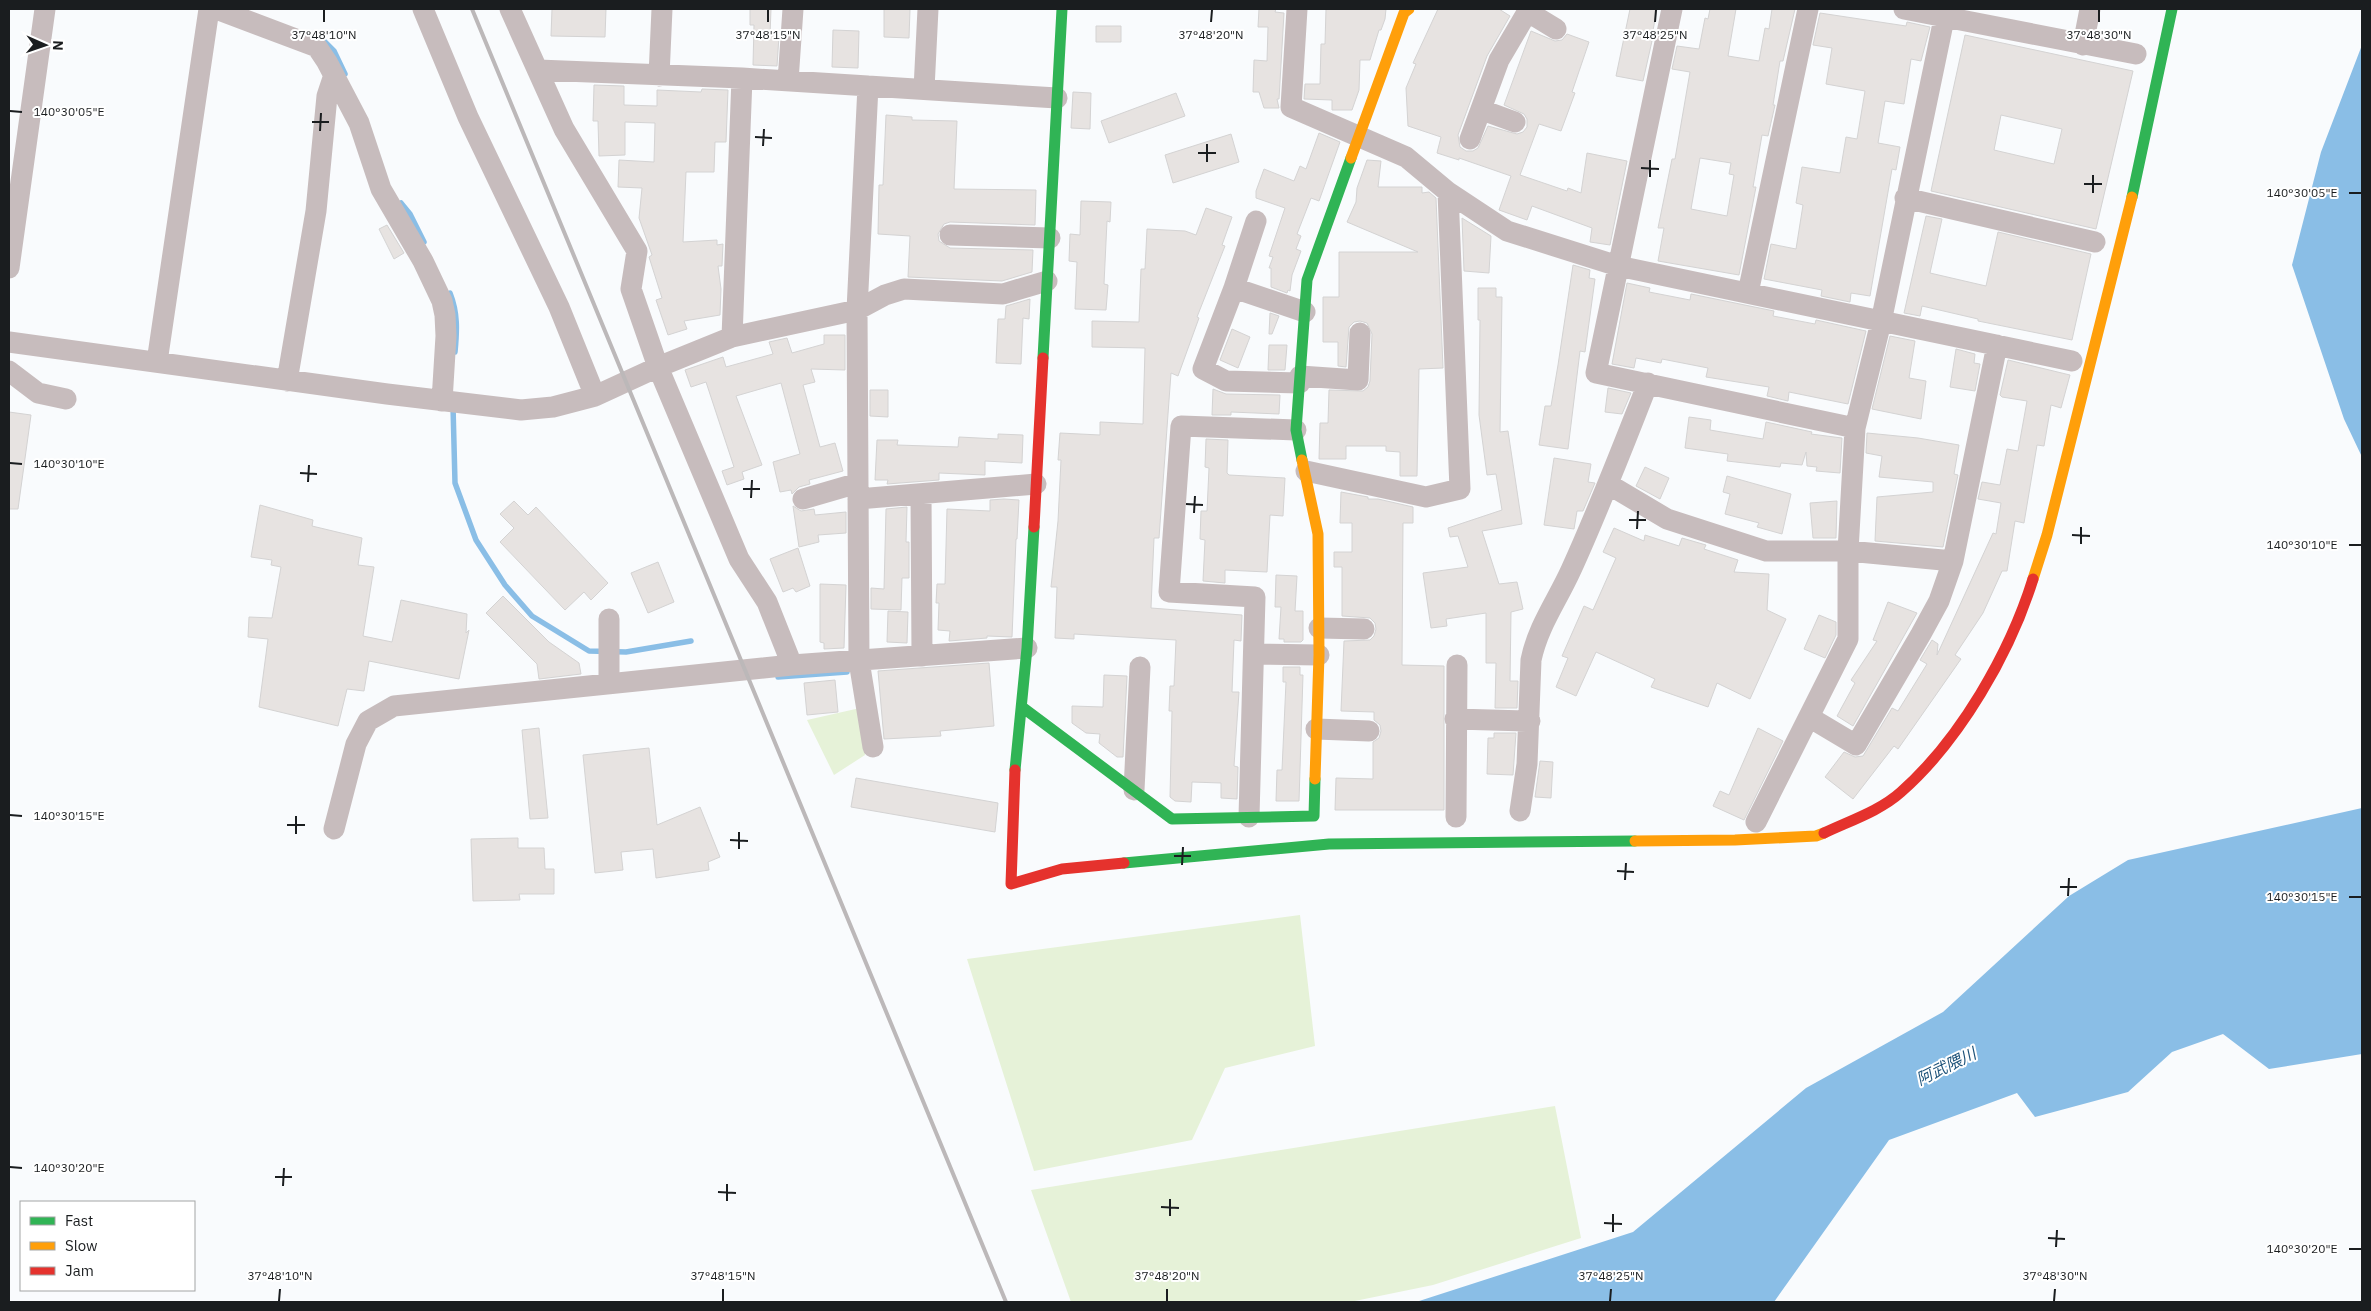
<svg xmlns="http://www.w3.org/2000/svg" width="2371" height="1311" font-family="'IBM Plex Sans','Noto Sans JP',sans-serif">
  <rect width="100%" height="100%" fill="#f9fbfd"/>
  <path fill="#e6f2d8" d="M860,708l5,47 -31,20 -27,-55z
    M1300,915l15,131 -90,22 -33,72 -158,31 -67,-212z
    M1555,1106l26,132 -148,47 -83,17h-279l-40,-112z"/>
  <path fill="#8abee6" d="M2362,45v412l-18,-38 -52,-154 29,-113z
    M2362,808v246l-93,15 -46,-35 -51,18 -44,40 -93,25 -18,-24 -128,47 -115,162h-358l217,-70 173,-144 137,-76 126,-116 59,-36z"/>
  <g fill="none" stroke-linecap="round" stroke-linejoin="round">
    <path stroke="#8abee6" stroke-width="5.5" d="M324,41l10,10 11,23
      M401,203l9,11 14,28
      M450,293c8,20 7,38 5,59
      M453,406l2,77 21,57 29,45 27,31 57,35 37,1 65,-11
      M778,677l69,-5"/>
  </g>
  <path fill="#e7e3e1" stroke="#d4d3d3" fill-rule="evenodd" d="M552,9h54l-1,28 -54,-1z
    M750,9h21l-1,26 9,1 -2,30 -24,-1 1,-40h-4z
    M884,9h26l-1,29 -25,-1z
    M1259,9h17l-1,3 9,1 -5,86h-2l2,9h-15l-5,-16h-6l1,-32 13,1 1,-34h-10z
    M1326,9h60l-1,10 -4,11h-2l-9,30h-10l-1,30 -7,20h-20v-10l-28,-1 1,-15h15l1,-40h4z
    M1438,9h61l11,7 -23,40 -29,79 2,12 6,4h7l5,-3 10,-22 29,8 6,-2 4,-5v-8l-3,-5 -20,-9 27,-74 24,10 7,-1 5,-6 22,8 -17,50 3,1 -14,38 -22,-7 -19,51 47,16 1,-3 13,5 6,-40 40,8 -17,84 -20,-3 2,-14 -60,-22 -5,14 -28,-10 12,-34 -52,-18v2l-22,-7 4,-16 -33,-11 -2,-38 10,-24 -3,-1z
    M1630,9h27l-6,32h1l-9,40 -27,-5z
    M1710,9h26l-8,47 31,5 6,-33 4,1 3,-20h23l-12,52h-3l-7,44h2l-7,31 -6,-1 -9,52h3l-17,88 -81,-14 6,-33h-6l14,-69h3l15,-87 -18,-3 5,-23 22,3 6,-31 3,1zM1700,158l31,5 -2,11 5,1 -7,41 -36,-7z
    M1820,13l86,13 1,-4 23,5 -9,34 -10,-2 -7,45 -19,-3 -7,42 22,4 -4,23 -4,-1 -22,127 -19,-3 -1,9 -29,-6 1,-6 -58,-11 7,-35 25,5 7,-44 -7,-2 6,-36 38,6 6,-36 11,2 8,-48 -39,-7 6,-36 -19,-3z
    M1096,26h25v16h-25z
    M833,30l26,1 -1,37 -26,-1z
    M1965,35l168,36 -37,158 -165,-38zM2001,115l61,14 -8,35 -60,-14z
    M594,85l30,1v19l33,1v-16l44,2 1,-3 26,1 -2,52h-11l-1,30h-28l-3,70 34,-2v5l6,-1 -1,22h-4l3,23 -1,26 -36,6 3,8 -19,6 -12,-35 6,-2 -13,-41 3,-2 -13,-37 3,-30 -24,-1 1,-27 35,2 1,-39 -30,-1v33l-26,1 -1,-35h-5z
    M1073,92l18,1 -1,36 -19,-1z
    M1176,93l9,23 -76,27 -8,-22z
    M886,115l26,2v3l45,1 -3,68 82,1 -1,35 -85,-3 -6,2 -6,10 1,7 11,7 83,2 -1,22 -30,9 -94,-4 2,-41 -32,-2 1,-49h4z
    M1319,133l21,9 -21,59 -8,-3 -14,36 4,2 -5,13 5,2 -9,24 -2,16 -2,-1 -1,3 -16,-6v-19h-2l4,-11 -4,-1 16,-48 -29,-10v-7l8,-22 30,12 6,-15 6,3z
    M1231,134l8,28 -66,21 -8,-28z
    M1367,160l14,1 -3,26h44v6l7,-1 7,6 7,170 -24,1 -2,107h-17v-24l-14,-1v-5h-40v13h-27l1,-36h8l1,-33 34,1 5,-4 2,-6 2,-47 -5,-11 -7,-2 -6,1 -5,5 -3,40 -8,-1v-24h-15v-45h16v-45h79l-71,-30 9,-20 1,-14z
    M1081,201l30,1 -1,20 -3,-1 -3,63 4,1 -2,25 -31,-1 2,-47 -8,-1 1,-27 10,1z
    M1206,208l26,9 -10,28 3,1 -28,71 2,1 -21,58 -7,-3 -12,165h-5l-3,70 91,7 -1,26 -7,-1 -2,52h7l-5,74 4,1 -1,32 -16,-1v-15l-29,-1 -1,20 -16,-1 -5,-4 2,-86h-3l1,-25h4l2,-46 -102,-6v5l-19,-1 2,-51h-6l7,-66 3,-61h-3l2,-27 40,2v-13l43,2 2,-76 -53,-1v-26l47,1 2,-53h4l2,-40 38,2 11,4z
    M1926,216l16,3 -12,54 56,13 12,-54 93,22 -19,86 -94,-19v-2l-56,-13 -2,10 -16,-3z
    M1462,218l29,18 -2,37 -25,-2z
    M387,225l17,28 -10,6 -15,-30z
    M1573,265l17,5 -1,8 6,1 -10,73 -5,-1 -12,98 -29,-4 6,-39h6l7,-41z
    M1627,283l23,5 -1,4 41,8 1,-6 83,17 -1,5 42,8 1,-4 50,11 -18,73 -59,-12 -1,9 -21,-5 2,-9 -63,-10 2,-9 -46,-9 -1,4 -25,-5 -2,10 -22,-4z
    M1478,288h18v9h6l-2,135 8,-1 14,93 -40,7 17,53 18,-2 6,27 -12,3 -1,69h8l-1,27h-22l1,-45h-10v-50l-40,6 1,7 -16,2 -8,-55 45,-6 -10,-31 -8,1 -2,-9 54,-18 -6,-36 -9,1 -8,-60 1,-95h-2z
    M1030,299l-1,20 -6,-1 -2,46 -25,-1 2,-44h7l1,-13z
    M1270,313l9,3 -7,18h-3z
    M1232,329l18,8 -12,31 -18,-8z
    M824,335h21v35l-34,-1 4,13 -12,3 17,62 15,-4 8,28 -34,9 1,4 -11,3 -7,7 -1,-4 -11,2 -7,-30 27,-8 -19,-71 -45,13 26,69 -20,7 2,7 -17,6 -5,-14 12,-4 -28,-85 -15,5 -6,-17 38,-13 3,10 47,-13 -4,-12 18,-4 5,15 32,-9z
    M1890,336l25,5 -6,37 17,3 -5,38 -49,-10z
    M1269,345h18l-2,25h-17z
    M1956,349l19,5 -1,9 6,1 -5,27 -25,-4z
    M2008,360l62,15 -9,33 -10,-3 -7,41 -7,-1 -13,78 -9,-2 -8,50h-5l-19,42 -28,42 6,4 -63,90 -4,-3 -41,53 -28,-22 19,-25 11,5 8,-1 29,-48 6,3 29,-47 -7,-4 12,-20 6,4 -1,11 56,-122 3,1 5,-31 -23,-4 4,-17 18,3 7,-36 11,2 9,-50 -25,-4 -2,-2z
    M1608,388l23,5 -9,21 -17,-2z
    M1213,389l13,5 54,1 -1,19 -48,-2v3h-19z
    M870,390h18v27l-18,-1z
    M9,412l22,3 -13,94h-9z
    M1689,417l22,3 -1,10 53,9 3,-17 46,10 -1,2 31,4 -2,35 -24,-2 1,-4 -10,-1 -1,-14 -4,13 -21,-2 -1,4 -53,-6 1,-7 -43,-6z
    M1867,433l51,5 41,7 -5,29 4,1 -15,72 -68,-6 2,-44 56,-5v-10l-54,-5 3,-21 -16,-3z
    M998,434l25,1 -1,28 -37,-2v14l-46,-2v7l-52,4 1,-4h-13l2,-40h21l-1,5 61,2 1,-10 39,2z
    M1206,439l22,1 -1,33 2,2 56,3 -2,38 -13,-1 -3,57 -42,-2v13l-22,-2 2,-41 -5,-1 1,-28h6l2,-43 -4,-1z
    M1554,458l37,6 -3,18 7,1 -12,28h-6l-3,18 -30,-4z
    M1645,467l24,11 -9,21 -24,-13z
    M1727,476l64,18 -9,40 -25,-7 2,-4 -34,-9 5,-20 -7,-2z
    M1341,492l27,5v2h10l35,8v16h-10l-1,142 42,1v144h-109l1,-32 37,1v-37l6,-4 2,-7 -1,-6 -6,-5v-8l-33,-1 3,-70 26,-1 4,-4 2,-7 -1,-6 -5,-5 -28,-2v-49h-8v-15h18v-29h-12z
    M1004,499l15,1 -2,39h-1l-4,98 -25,-1v2l-38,3 1,-10 -12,-1 1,-27h-3l1,-19h8l2,-75 43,2v-11z
    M514,501l14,14 8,-8 72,76 -17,17 -7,-8 -19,18 -65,-68 14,-14 -14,-14z
    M1837,501l-1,37h-23l-3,-35z
    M260,505l53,15 -1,6 50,12 -4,27 16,2 -11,69 29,6 9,-42 66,14 -1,19 3,-3 -10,49 -90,-18 -5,30 -17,-2 -9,37 -79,-19 9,-68 -20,-2 1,-20 23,1 9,-51 -10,-2 1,-5 -21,-3z
    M793,506l8,5 13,-2 1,6 31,-3v21l-28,2 1,7 -20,5z
    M907,507l-1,35h3v36h-7l-1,32 -30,-1v-21l13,1 2,-80z
    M1614,528l30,13 1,-6 34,11 3,-8 24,7 -2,4 34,11 -4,12 35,2 -2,36 19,9 -36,80 -33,-16 -9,24 -57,-20 4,-8 -59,-27 -20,44 -20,-9 12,-29 -6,-2 22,-50 9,4 23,-52 -13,-6z
    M798,548l12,38 -14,6 -3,-4 -10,4 -13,-33z
    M658,562l16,40 -26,11 -17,-40z
    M1276,575l21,1 -2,35h8v29l-2,2h-17v-3h-5l2,-32h-6z
    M820,584l26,1 -2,63 -20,1v-6l-4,-1z
    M503,596l46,46 30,21 2,11 -42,5 -2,-15 -51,-51z
    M1888,602l29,11 -64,113 -16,-10 18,-33 -4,-3 26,-39 -4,-1z
    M888,611l20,1 -1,31 -20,-1z
    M1819,615l17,7v13l-11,23 -21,-9z
    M989,663l5,63 -54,5 1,5 -57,3 -6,-68z
    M1283,667h17v8h3l-4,126h-23l1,-31h5l4,-88h-3z
    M1104,675l23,1 -4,81h-6l-18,-14 1,-9 -14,-1 -14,-10v-17l31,1z
    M835,680l3,32 -31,3 -3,-32z
    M539,728l9,90 -18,1 -8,-89z
    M1758,728l25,13 -39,79 -31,-14 7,-15 9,4z
    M1494,733h22l-3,42 -26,-1 1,-36h6z
    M649,748l8,77 43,-18 20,50 -12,5 1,8 -53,8 -3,-29 -32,3 2,18 -28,3 -12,-118z
    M1540,761l13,1 -2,36 -16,-1z
    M856,778l142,25 -3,29 -144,-25z
    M518,838v10h26l1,21h9v25h-35l1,6 -47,1 -2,-62z"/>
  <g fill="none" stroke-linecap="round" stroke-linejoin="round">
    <path stroke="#c7bcbd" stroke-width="21" d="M216,9l101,38 10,15 32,61 22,66 42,72 19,40 3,14 1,21 -4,65
      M423,9l45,108 91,190 36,89
      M510,9l54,120 73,122 -6,38 27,78 81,192 28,43 25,63
      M1297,9l-6,98 115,50 42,35 59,39 111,35 454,95
      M1672,9l-76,364 259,55
      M1904,9l232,45
      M1528,12l28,17
      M2083,45l7,-36
      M538,70l204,8 315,20
      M659,76l3,-67
      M788,81l5,-72
      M868,86l-11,224 2,351 14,86
      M924,89l4,-80
      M1482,110l33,12
      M1470,139l29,-79 30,-51
      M1905,198l190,44
      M1256,221l-22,67 -31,81 23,12 74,2
      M950,235l100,3
      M9,268l36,-259
      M1234,288l71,24
      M1748,293l60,-284
      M732,337l10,-259
      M9,342l378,52 134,16 32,-3 42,-11 63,-29 74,-30 125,-27 28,-15 19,-6 99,5 44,-13
      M157,362l52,-353
      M9,371l29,22 28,6
      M1300,376l58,4 2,-47
      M287,381l29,-170 11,-115 7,-21
      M1306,471l120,26 34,-8 -12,-297
      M1608,484l59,35 99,32h82l105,10
      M921,495l1,161
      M803,499l55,-16
      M858,499l178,-15
      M609,619v65
      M1319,628l45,1
      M1254,654l65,1
      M1809,717l47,28 65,-111 18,-33 14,-40 44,-216
      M1455,719l75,2
      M1316,729l53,2
      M1134,790l6,-123
      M1520,811l7,-47 4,-104c7,-34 26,-59 40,-90 28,-61 52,-124 77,-187
      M1249,817l6,-220 -86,-5 12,-166 115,4
      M1456,817l1,-152
      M1756,822l92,-183v-88l7,-123 26,-106 65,-313
      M334,829l22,-85 12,-23 26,-15 398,-41 235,-17"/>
    <path stroke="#30b455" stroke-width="11" d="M2132,197l40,-188
      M1043,358l19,-349
      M1302,460l-6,-30 11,-150 44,-122
      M1022,707l150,112 142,-3 1,-37
      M1015,770l12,-122 7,-121
      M1124,863l205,-19 306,-3"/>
    <path stroke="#ff9f0a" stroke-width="11" d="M1351,158l53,-145 5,-4
      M1302,460l16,74 1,121 -4,124
      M2033,579l14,-44 85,-338
      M1635,841l100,-1 81,-4 8,-3"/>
    <path stroke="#e5322d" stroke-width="11" d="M1034,527l9,-169
      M1015,770l-4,114 51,-15 62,-6
      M1824,833c25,-12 56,-22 77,-41 59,-52 109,-139 132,-213"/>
    <path stroke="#bcb8b9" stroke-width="4" d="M472,9l534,1293"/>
  </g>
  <path fill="none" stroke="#1a1d1f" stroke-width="2" d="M324,22v-12M768,22v-12M1211,22l1,-12M1655,22l1,-12M2099,22v-12M10,111l12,1M312,122h17M320,131l1,-18M755,137l17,1M763,146l1,-17M1198,153h18M1207,162v-18M1641,168l18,1M1650,177v-17M2084,184h18M2093,193v-18M2349,193h12M10,463l12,1M300,473l17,1M308,482l1,-17M743,489h17M751,498l1,-18M1186,504l17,1M1194,513l1,-17M1629,520h17M1637,529l1,-18M2072,535l18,1M2081,544v-17M2349,545h12M10,815l12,1M287,825h18M296,834v-18M730,840l18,1M739,849v-17M1174,856h17M1182,865l1,-18M1617,871l17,1M1625,880l1,-17M2060,887h17M2068,896l1,-18M2349,897h12M10,1167l12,1M275,1177h17M283,1186l1,-18M718,1192l18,1M727,1201v-17M1161,1207l18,1M1170,1216v-17M1604,1223l18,1M1613,1232v-18M2048,1238l17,1M2056,1247l1,-17M2349,1249h12M279,1301l1,-12M723,1301v-12M1167,1301v-12M1610,1301l1,-12M2054,1301l1,-12"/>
  <g text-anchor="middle" stroke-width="4" stroke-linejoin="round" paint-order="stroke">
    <g font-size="16" font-style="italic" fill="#1e537a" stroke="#fff">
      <text transform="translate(1946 1066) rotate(-26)" y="6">阿武隈川</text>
    </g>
  </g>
  <g font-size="12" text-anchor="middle" fill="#1a1d1f" stroke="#fff" stroke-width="4" stroke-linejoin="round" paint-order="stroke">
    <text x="324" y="39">37°48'10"N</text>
    <text x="768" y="39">37°48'15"N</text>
    <text x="1211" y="39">37°48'20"N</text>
    <text x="1655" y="39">37°48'25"N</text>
    <text x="2099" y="39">37°48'30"N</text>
    <text x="69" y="116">140°30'05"E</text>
    <text x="2302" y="197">140°30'05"E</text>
    <text x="69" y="468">140°30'10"E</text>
    <text x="2302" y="549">140°30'10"E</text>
    <text x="69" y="820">140°30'15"E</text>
    <text x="2302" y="901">140°30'15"E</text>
    <text x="69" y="1172">140°30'20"E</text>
    <text x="2302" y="1253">140°30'20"E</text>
    <text x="280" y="1280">37°48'10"N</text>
    <text x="723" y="1280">37°48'15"N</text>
    <text x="1167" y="1280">37°48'20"N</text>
    <text x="1611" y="1280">37°48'25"N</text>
    <text x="2055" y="1280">37°48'30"N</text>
  </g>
  <rect width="2371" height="1311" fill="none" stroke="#1a1d1f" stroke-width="20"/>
  <rect x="20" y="1201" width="175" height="90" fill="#ffffff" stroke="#a3a5a5"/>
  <rect x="30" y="1217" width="25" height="8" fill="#30b455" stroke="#a3a5a5"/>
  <text x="65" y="1226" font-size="15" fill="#1a1d1f">Fast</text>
  <rect x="30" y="1242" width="25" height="8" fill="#ff9f0a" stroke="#a3a5a5"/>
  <text x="65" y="1251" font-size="15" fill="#1a1d1f">Slow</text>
  <rect x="30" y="1267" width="25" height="8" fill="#e5322d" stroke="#a3a5a5"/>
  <text x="65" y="1276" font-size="15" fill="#1a1d1f">Jam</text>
  <g transform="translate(45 45) rotate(92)" stroke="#ffffff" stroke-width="4" paint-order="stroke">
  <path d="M0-4L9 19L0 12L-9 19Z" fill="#1a1d1f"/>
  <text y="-8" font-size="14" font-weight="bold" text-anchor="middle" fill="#1a1d1f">N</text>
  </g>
</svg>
